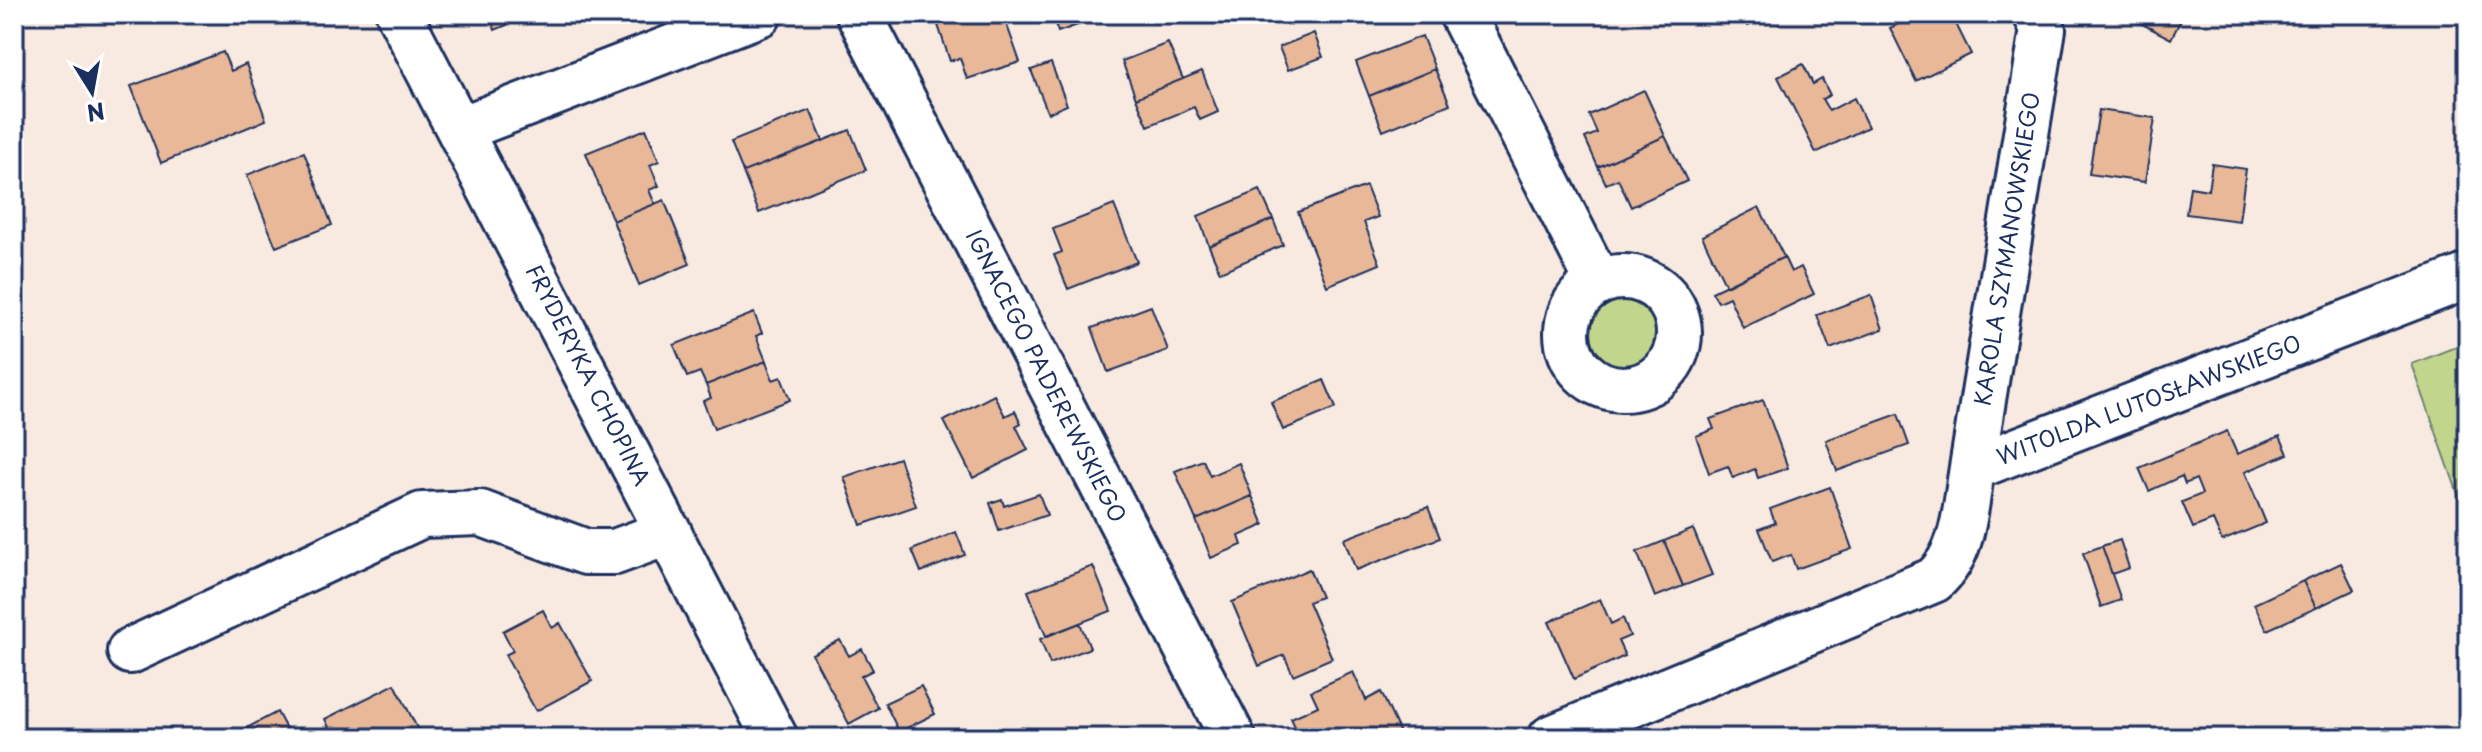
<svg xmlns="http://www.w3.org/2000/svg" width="2482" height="752" font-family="'Playpen Sans',sans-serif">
  <rect width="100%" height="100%" fill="#f8eae0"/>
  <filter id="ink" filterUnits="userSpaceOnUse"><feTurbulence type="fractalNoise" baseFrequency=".0125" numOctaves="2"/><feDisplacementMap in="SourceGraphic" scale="16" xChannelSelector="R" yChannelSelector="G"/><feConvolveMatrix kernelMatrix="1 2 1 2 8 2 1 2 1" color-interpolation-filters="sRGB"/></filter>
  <g filter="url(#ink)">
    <path fill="#c1d68c" stroke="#6e8275" stroke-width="2" d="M1591 332a35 35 0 1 1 70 0a35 35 0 1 1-70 0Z
      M2468,342v180l-56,-158z"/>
    <path fill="#e8b898" stroke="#1b2f5e" stroke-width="2" d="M489,14h44l-38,16z
      M953,14h50l17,48 -53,17 -7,-21 -10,3 -14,-42z
      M1052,14h57l-51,18z
      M1742,14h30l-24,12z
      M1918,14h33l20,40 -55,27 -26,-53z
      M2123,14h61l-13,25z
      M1314,33l9,24 -35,13 -9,-23z
      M1422,36l13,33 -66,27 -13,-34z
      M1168,43l15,36 -47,19 -14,-37z
      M223,52l8,19 15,-7 20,56 -105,43 -30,-77z
      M1051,63l16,42 -19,8 -17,-43z
      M1803,64l10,20 9,-5 8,16 -8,4 7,12 25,-13 14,29 -52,26 -38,-76z
      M1435,69l15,35 -67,27 -14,-35z
      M1202,71l16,41 -18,8 -6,-13 -46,19 -12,-28z
      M1644,90l21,46 -67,31 -13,-29 12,-5 -8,-18z
      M810,110l13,31 -80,31 -12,-30z
      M2099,110l56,8 -10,64 -56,-8z
      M646,129l13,32 -9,4 9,21 -10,4 6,14 -42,17 -27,-68z
      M850,130l16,40 -107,43 -16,-41z
      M1665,136l22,45 -56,26 -13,-28 -12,5 -8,-17z
      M304,152l28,73 -56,22 -29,-72z
      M2212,164l34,5 -7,52 -53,-7 4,-27 18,3z
      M1366,186l12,31 -14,5 16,42 -53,22 -29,-74z
      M1260,190l13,29 -64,27 -11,-30z
      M664,200l26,64 -51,21 -26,-64z
      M1114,205l23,57 -69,27 -14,-34 8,-3 -9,-23z
      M1759,207l25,50 -58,29 -24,-50z
      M1273,219l10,26 -63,27 -11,-26z
      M1784,257l7,15 10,-5 13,27 -71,34 -14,-31 -11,5 -6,-10z
      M1871,295l12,34 -53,20 -13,-34z
      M1151,306l17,44 -60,22 -16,-44z
      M754,313l8,20 -6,3 10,25 -60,24 -6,-13 -13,5 -13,-32z
      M766,361l7,19 8,-3 9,23 -76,29 -11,-28 8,-3 -5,-13z
      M1324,380l12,28 -53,22 -12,-28z
      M994,395l11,21 10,-5 6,12 -5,3 12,24 -55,28 -29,-57z
      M1763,400l25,68 -30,10 -3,-9 -22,9 -5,-12 -19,7 -13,-37 18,-7 -4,-10z
      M1898,414l11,31 -72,26 -11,-31z
      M2227,431l10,23 43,-18 8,18 -43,18 21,51 -44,18 -9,-21 -20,8 -11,-26 20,-8 -6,-15 -11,5 -3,-8 -33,15 -10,-23z
      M899,458l17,48 -55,19 -17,-48z
      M1203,460l7,16 29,-13 13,33 -56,24 -21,-49z
      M1830,487l22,62 -56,20 -5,-14 -19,7 -13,-33 16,-6 -5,-14z
      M1039,494l8,21 -48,16 -9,-28 12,-4 2,7z
      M1252,496l12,29 -25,11 3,9 -31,13 -15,-38z
      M1428,507l12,31 -84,32 -12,-31z
      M1693,529l19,46 -29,11 -19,-45z
      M956,532l9,23 -44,17 -9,-22z
      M2120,540l9,28 -17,6 -10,-28z
      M1664,541l19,45 -28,11 -18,-45z
      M2102,546l19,54 -20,7 -18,-54z
      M2341,563l13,27 -38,18 -13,-27z
      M1093,566l18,45 -65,25 -18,-45z
      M1309,569l12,28 -13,5 24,56 -39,17 -9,-20 -25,11 -27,-64z
      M2303,581l13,27 -49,22 -13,-26z
      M1600,599l11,25 12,-6 7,18 -12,5 7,15 -51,23 -25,-57z
      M543,610l9,18 8,-5 32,58 -56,30 -31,-56 8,-4 -10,-20z
      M1080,623l10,25 -40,16 -10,-25z
      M840,640l9,16 13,-7 11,21 -12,6 17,32 -29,16 -37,-70z
      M1353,672l13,28 15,-8 19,41 -13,5h-87l-9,-20 27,-12 -7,-15z
      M395,684l27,54h-88l-9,-19z
      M921,686l14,28 -36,18 -14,-29z
      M277,712l14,26h-63z"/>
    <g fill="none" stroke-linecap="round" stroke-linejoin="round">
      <defs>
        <path id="minor" d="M399,14l376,724
          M859,14l374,724
          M1462,14l136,268
          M461,129l298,-115
          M1567 333a56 56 0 1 1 112 0a56 56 0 1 1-112 0Z
          M1972,468l71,-439 -7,-15
          M130,651l292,-136 58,-2 106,39h29l54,-20
          M1551,738l383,-158c31,-28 31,-72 38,-112l496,-192"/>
      </defs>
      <use href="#minor" stroke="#1b2f5e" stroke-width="50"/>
      <use href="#minor" stroke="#fff" stroke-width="44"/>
    </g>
  </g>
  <g text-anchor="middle" stroke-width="6" stroke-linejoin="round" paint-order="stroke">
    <g font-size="22" fill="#1b2f5e" stroke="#fff">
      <text transform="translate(2007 249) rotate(-81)" y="8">KAROLA SZYMANOWSKIEGO</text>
      <text transform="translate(588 375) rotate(63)" y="8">FRYDERYKA CHOPINA</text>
      <text transform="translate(1046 376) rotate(63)" y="8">IGNACEGO PADEREWSKIEGO</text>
      <text transform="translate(2149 400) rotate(-21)" y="8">WITOLDA LUTOSŁAWSKIEGO</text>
    </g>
  </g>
  <rect width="2482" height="752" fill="none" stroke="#fff" stroke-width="48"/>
  <rect x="24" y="24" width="2434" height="704" fill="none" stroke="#1b2f5e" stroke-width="3" filter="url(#ink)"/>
  <g transform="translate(92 92) rotate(169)" stroke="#ffffff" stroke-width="6" paint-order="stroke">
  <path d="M0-6L14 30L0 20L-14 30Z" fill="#1b2f5e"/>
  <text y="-12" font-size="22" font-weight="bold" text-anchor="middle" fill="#1b2f5e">N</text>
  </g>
</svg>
